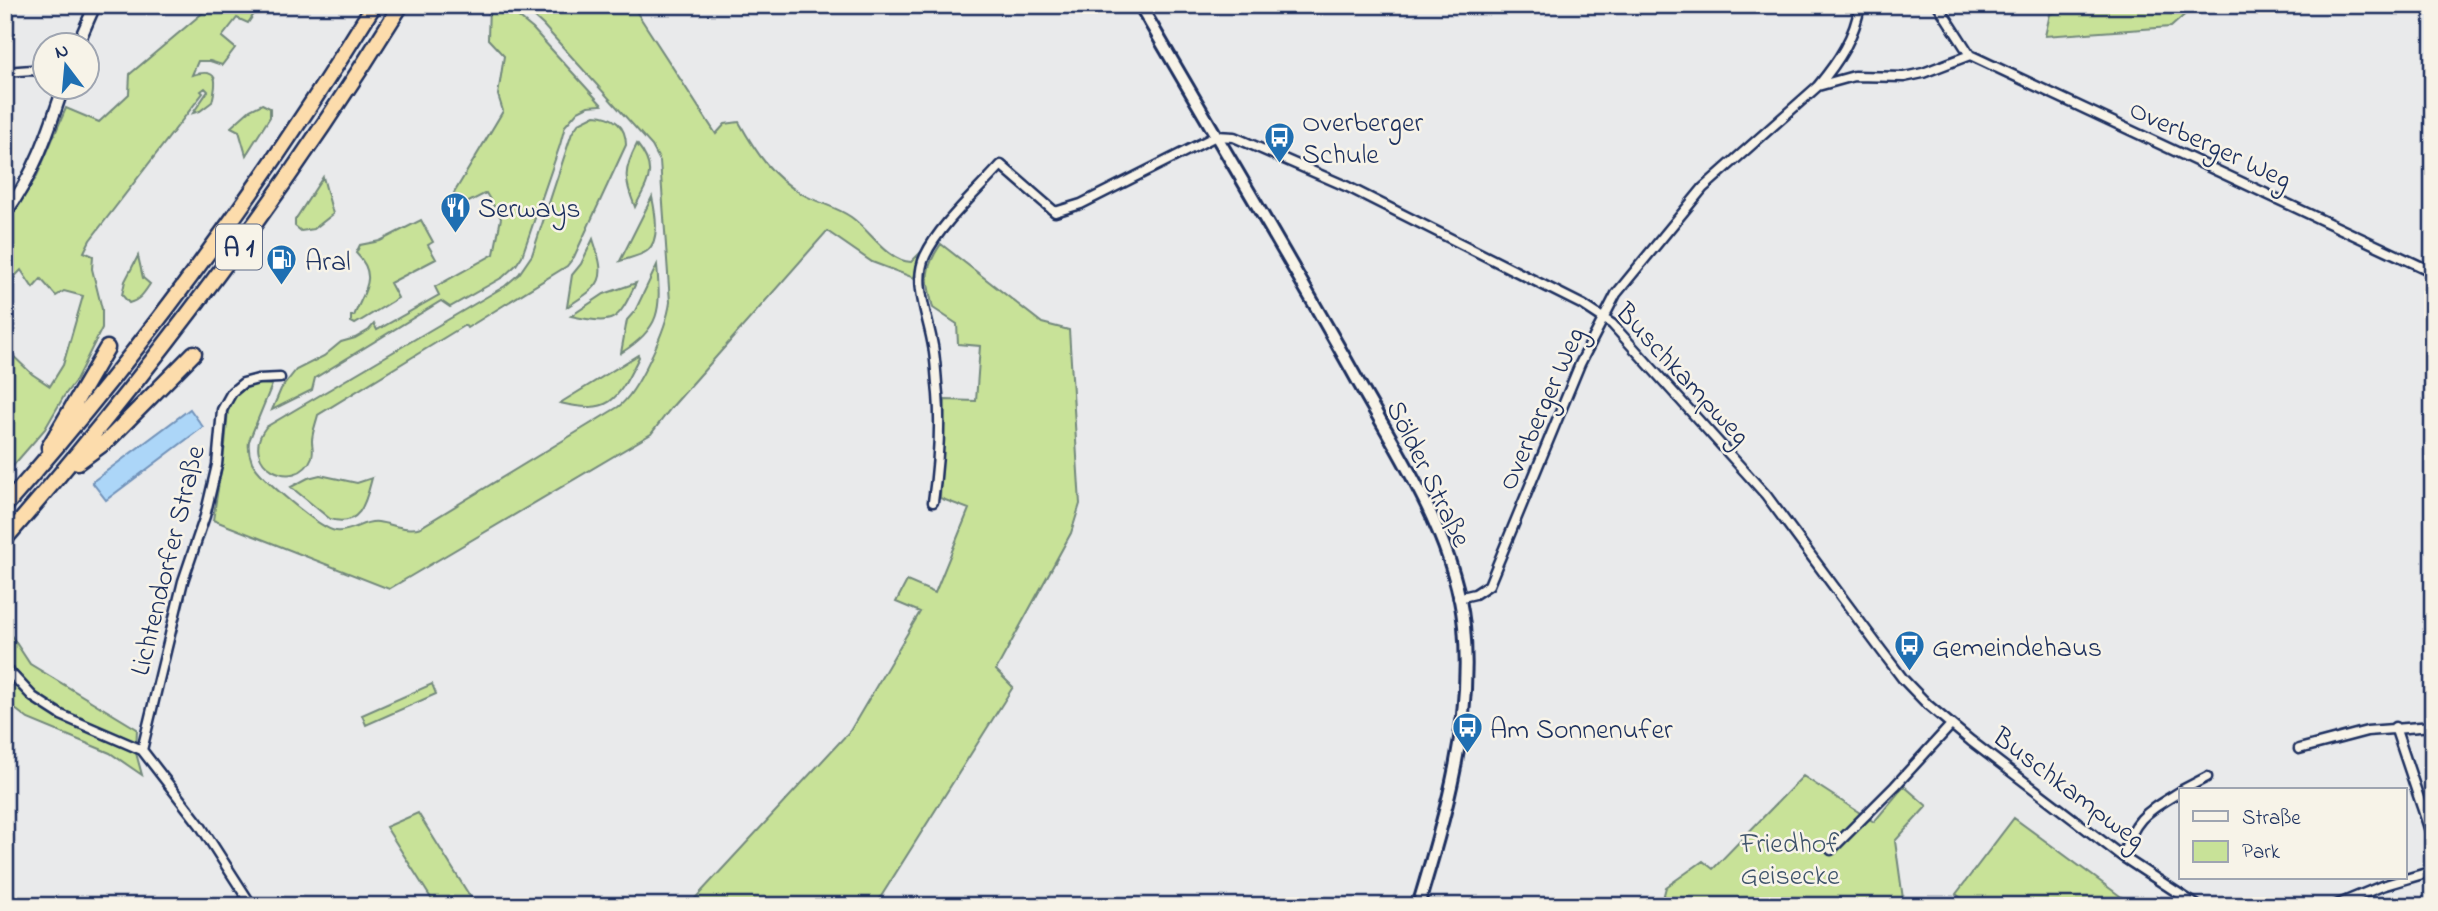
<svg xmlns="http://www.w3.org/2000/svg" width="2438" height="911" font-family="'Indie Flower',sans-serif">
  <rect width="100%" height="100%" fill="#e9eaeb"/>
  <filter id="ink" filterUnits="userSpaceOnUse"><feTurbulence type="fractalNoise" baseFrequency=".0143" numOctaves="2"/><feDisplacementMap in="SourceGraphic" scale="14" xChannelSelector="R" yChannelSelector="G"/><feConvolveMatrix kernelMatrix="1 2 1 2 8 2 1 2 1" color-interpolation-filters="sRGB"/></filter>
  <g filter="url(#ink)">
    <path fill="#c8e298" stroke="#72887b" stroke-width="2" d="M212,5h48l-12,18 -11,-5 -15,19 13,11 -13,17 -12,-4h-12l-6,14c28,-8 25,7 20,27l-12,9 -7,2 15,-22 -3,-3 -4,3 2,2 -113,147 -6,12 9,4 -1,13 10,40v19l-26,52 -12,16 -19,33 -40,46v-127l27,26 18,12 13,-21 20,-69 -19,-5 -8,5 -15,-17 -8,9 -12,-18 -16,17v-65l31,-44 30,-70 33,14 30,-28 1,-20z
      M489,5h15l29,24 69,76 -14,1 -10,5 -13,15 -5,19 -38,111 -6,9 -13,12 -53,30 -9,-6 -126,77 -3,12 -40,20 9,-21 15,-19 28,-14 17,-14 14,-4 14,-8 5,-6 3,6 62,-35 -4,-8 59,-33 7,-36 -15,-25 -25,13 -7,-13 49,-82 -5,-16 6,-39 -16,-17z
      M521,5h111l84,129 9,-10 14,-2c16,29 33,55 63,72 16,9 35,13 49,23 19,13 36,44 60,45l8,-8 -5,24 -42,-16 -45,-31 -156,177 -20,26 -262,155 -176,-69 12,-75 3,-35 5,-11 11,-10 14,-5 14,1 -23,56c-1,8 0,14 3,21 8,16 68,67 84,69 16,2 27,-11 42,-9 15,2 29,10 43,5l197,-120c20,-14 49,-80 52,-105l-10,-141 -8,-15 -109,-121z
      M2085,5h106v4l-20,18 -126,9 5,-22z
      M262,104l8,4v9l-24,38 -7,-24 -8,-4 19,-17z
      M595,115c19,1 31,11 31,30l-52,112 -7,9 -100,62 -2,-3 -147,90c-2,8 -6,18 -6,26 0,6 2,9 0,16 -15,38 -75,7 -46,-30l239,-141 14,-12 13,-19 40,-122 7,-10z
      M637,144c21,26 11,37 -2,63 -11,-28 -12,-36 2,-63z
      M323,177l10,37 -19,15 -13,2 -6,-5v-6z
      M652,197c3,14 9,43 -5,54 -7,5 -18,7 -27,10z
      M421,220l12,22 -5,3 8,14 -46,24 8,15 -43,26 -4,-2v-6h3c10,-25 25,-40 2,-63l4,-8 20,-4z
      M593,239c14,42 10,45 -26,68l5,-32 9,-11z
      M941,244l101,79 27,7 11,174 -9,29 -75,137 17,17 -138,219h-187l162,-175 70,-119 -24,-10 11,-21 28,12 34,-84 -29,-11 5,-98 31,1 4,-55 -22,-2 -1,-20 -24,-16c-7,-29 -10,-38 8,-64z
      M138,256l5,22 7,6c-6,9 -10,16 -21,19l-7,-8 3,-14z
      M657,265c4,45 4,63 -36,88l6,-33 8,-9z
      M636,283c-19,40 -21,42 -65,33l33,-22z
      M638,355l1,2c-22,43 -27,58 -79,46z
      M320,475l37,8 15,-5c-6,23 -11,50 -42,41l-39,-32 17,-9z
      M5,626l25,38 107,65 -1,24 6,22 -32,-22 -82,-34 -23,-18z
      M432,684l4,10 -70,31 -4,-10z
      M1803,776l71,46 30,-36 23,20 -32,35 9,65h-243l5,-19 37,-26 10,8z
      M418,813l58,93h-40l-50,-79z
      M2014,818l117,86 -2,2h-158l-15,-12z"/>
    <path fill="#acd6f8" stroke="#7293ba" stroke-width="2" d="M190,409l13,18 -97,73 -14,-18z"/>
    <g fill="none" stroke-linecap="round" stroke-linejoin="round">
      <defs>
        <path id="minor" d="M1938,5l32,50 463,217
          M5,72l27,-2 14,3
          M1818,86c20,-24 37,-49 42,-81
          M933,502c5,-36 8,-72 5,-108 -2,-17 -2,-36 -6,-53 -5,-27 -19,-59 -7,-85 14,-31 53,-65 76,-91l54,47 26,-8 135,-68 18,1 114,50 235,118 29,19 154,171 112,151 25,33 25,26 43,36 152,116 75,49
          M1458,598l17,-4 14,-9 91,-221 36,-70 87,-106 115,-102 36,-10 50,1 19,-4 47,-18
          M5,667l28,30 28,18 81,35 58,75 52,81
          M2395,727l38,113
          M2299,749l68,-18 66,-5
          M142,750l41,-169 22,-65 12,-51 5,-55 10,-18 11,-9 15,-4 22,-1
          M2182,790l25,-13
          M1831,850l64,-64 56,-61
          M2123,857c11,-40 24,-45 58,-66
          M2334,906l48,-20 51,-15"/>
        <path id="tertiary" d="M77,46l18,-41
          M5,214c29,-39 43,-81 58,-126"/>
        <path id="secondary" d="M1140,5c73,127 149,252 220,380 42,74 95,154 104,241 9,97 -18,188 -46,280"/>
        <path id="motorway" d="M49,447l58,-99
          M78,462l30,-22 86,-87
          M5,506c138,-156 260,-324 369,-501
          M5,539c146,-168 279,-345 396,-534"/>
      </defs>
      <use href="#minor" stroke="#1b2f5e" stroke-width="13"/>
      <use href="#tertiary" stroke="#1b2f5e" stroke-width="15"/>
      <use href="#secondary" stroke="#1b2f5e" stroke-width="16"/>
      <use href="#motorway" stroke="#1b2f5e" stroke-width="19"/>
      <use href="#minor" stroke="#f7f3e8" stroke-width="8"/>
      <use href="#tertiary" stroke="#f7f3e8" stroke-width="10"/>
      <use href="#secondary" stroke="#f7f3e8" stroke-width="10"/>
      <use href="#motorway" stroke="#fcdcac" stroke-width="14"/>
    </g>
  </g>
  <defs>
    <symbol id="bus-pin" viewBox="-11 -11 22 30"><path d="M0 17L-7.5 6A9.5 9.5 0 1 1 7.5 6Z" fill="#1f6fb2" stroke="#f7f3e8"/><path d="M-5-6H5V4H4V6H2V4H-2V6H-4V4H-5ZM-3.5-4V0h7V-4ZM-3.5 1.2v1.5H-2V1.2ZM2 1.2v1.5H3.5V1.2Z" fill="#fff"/></symbol>
    <symbol id="restaurant-pin" viewBox="-11 -11 22 30"><path d="M0 17L-7.5 6A9.5 9.5 0 1 1 7.5 6Z" fill="#1f6fb2" stroke="#f7f3e8"/><path d="M-5-6h1v4h1v-4h1v4h1v-4h1v5L-1.5 .5V6h-2V.5L-5-1ZM5-6V6H3V1.5H1.5Q1.5-4 5-6Z" fill="#fff"/></symbol>
    <symbol id="fuel-pin" viewBox="-11 -11 22 30"><path d="M0 17L-7.5 6A9.5 9.5 0 1 1 7.5 6Z" fill="#1f6fb2" stroke="#f7f3e8"/><path d="M-5.5-6h7V0h2V4h1.3V-2.5L3-4.5l.8-.8L6-3V5H2.5V1h-1V6h-7ZM-4.2-4.7v3.2H.2V-4.7Z" fill="#fff"/></symbol>
  </defs>
  <g fill-rule="evenodd">
    <use href="#bus-pin" x="1262" y="120" width="35" height="47"/>
    <use href="#restaurant-pin" x="438" y="190" width="35" height="47"/>
    <use href="#fuel-pin" x="264" y="242" width="35" height="47"/>
    <use href="#bus-pin" x="1892" y="628" width="35" height="47"/>
    <use href="#bus-pin" x="1450" y="710" width="35" height="47"/>
  </g>
  <g text-anchor="middle" stroke-width="5" stroke-linejoin="round" paint-order="stroke">
    <rect fill="#f7f3e8" stroke="#5d6a87" stroke-width="2" x="216" y="224.5" width="46" height="45" rx="5"/>
    <g font-size="26" font-weight="bold" fill="#1b2f5e">
      <text x="239" y="256">A 1</text>
    </g>
    <g font-size="28" fill="#1b2f5e" stroke="#f7f3e8" text-anchor="start">
      <text x="1302" y="131">Overberger<tspan x="1302" dy="32">Schule</tspan></text>
      <text x="478" y="217">Serways</text>
      <text x="305" y="270">Aral</text>
      <text x="1932" y="656">Gemeindehaus</text>
      <text x="1490" y="738">Am Sonnenufer</text>
    </g>
    <g font-size="28" fill="#1b2f5e" stroke="#f7f3e8">
      <text transform="translate(2211 143) rotate(25)" y="10">Overberger Weg</text>
      <text transform="translate(1684 373) rotate(47)" y="10">Buschkampweg</text>
      <text transform="translate(1540 408) rotate(-66)" y="10">Overberger Weg</text>
      <text transform="translate(1430 473) rotate(64)" y="10">Sölder Straße</text>
      <text transform="translate(166 560) rotate(-76)" y="10">Lichtendorfer Straße</text>
      <text transform="translate(2070 787) rotate(37)" y="10">Buschkampweg</text>
    </g>
    <g font-size="28" fill="#3e536a" stroke="#f7f3e8">
      <text x="1790" y="852">Friedhof<tspan x="1790" dy="32">Geisecke</tspan></text>
    </g>
  </g>
  <rect width="2438" height="911" fill="none" stroke="#f7f3e8" stroke-width="28"/>
  <rect x="14" y="14" width="2410" height="883" fill="none" stroke="#1b2f5e" stroke-width="2.5" filter="url(#ink)"/>
  <rect x="2179" y="788" width="228" height="91" fill="#f7f3e8" stroke="#9fa5b1" stroke-width="2"/>
  <rect x="2193" y="811" width="35" height="10" fill="#f7f3e8" stroke="#9fa5b1" stroke-width="2"/>
  <text x="2242" y="824" font-size="21" fill="#1b2f5e">Straße</text>
  <rect x="2193" y="841" width="35" height="21" fill="#c8e298" stroke="#9fa5b1" stroke-width="2"/>
  <text x="2242" y="858" font-size="21" fill="#1b2f5e">Park</text>
  <g transform="translate(66 66) rotate(344)"><circle r="33" fill="#f7f3e8" stroke="#9fa5b1" stroke-width="2"/>
  <path d="M0-5L12 26L0 18L-12 26Z" fill="#1f6fb2"/>
  <text y="-10" font-size="19" font-weight="bold" text-anchor="middle" fill="#1b2f5e">N</text>
  </g>
</svg>
